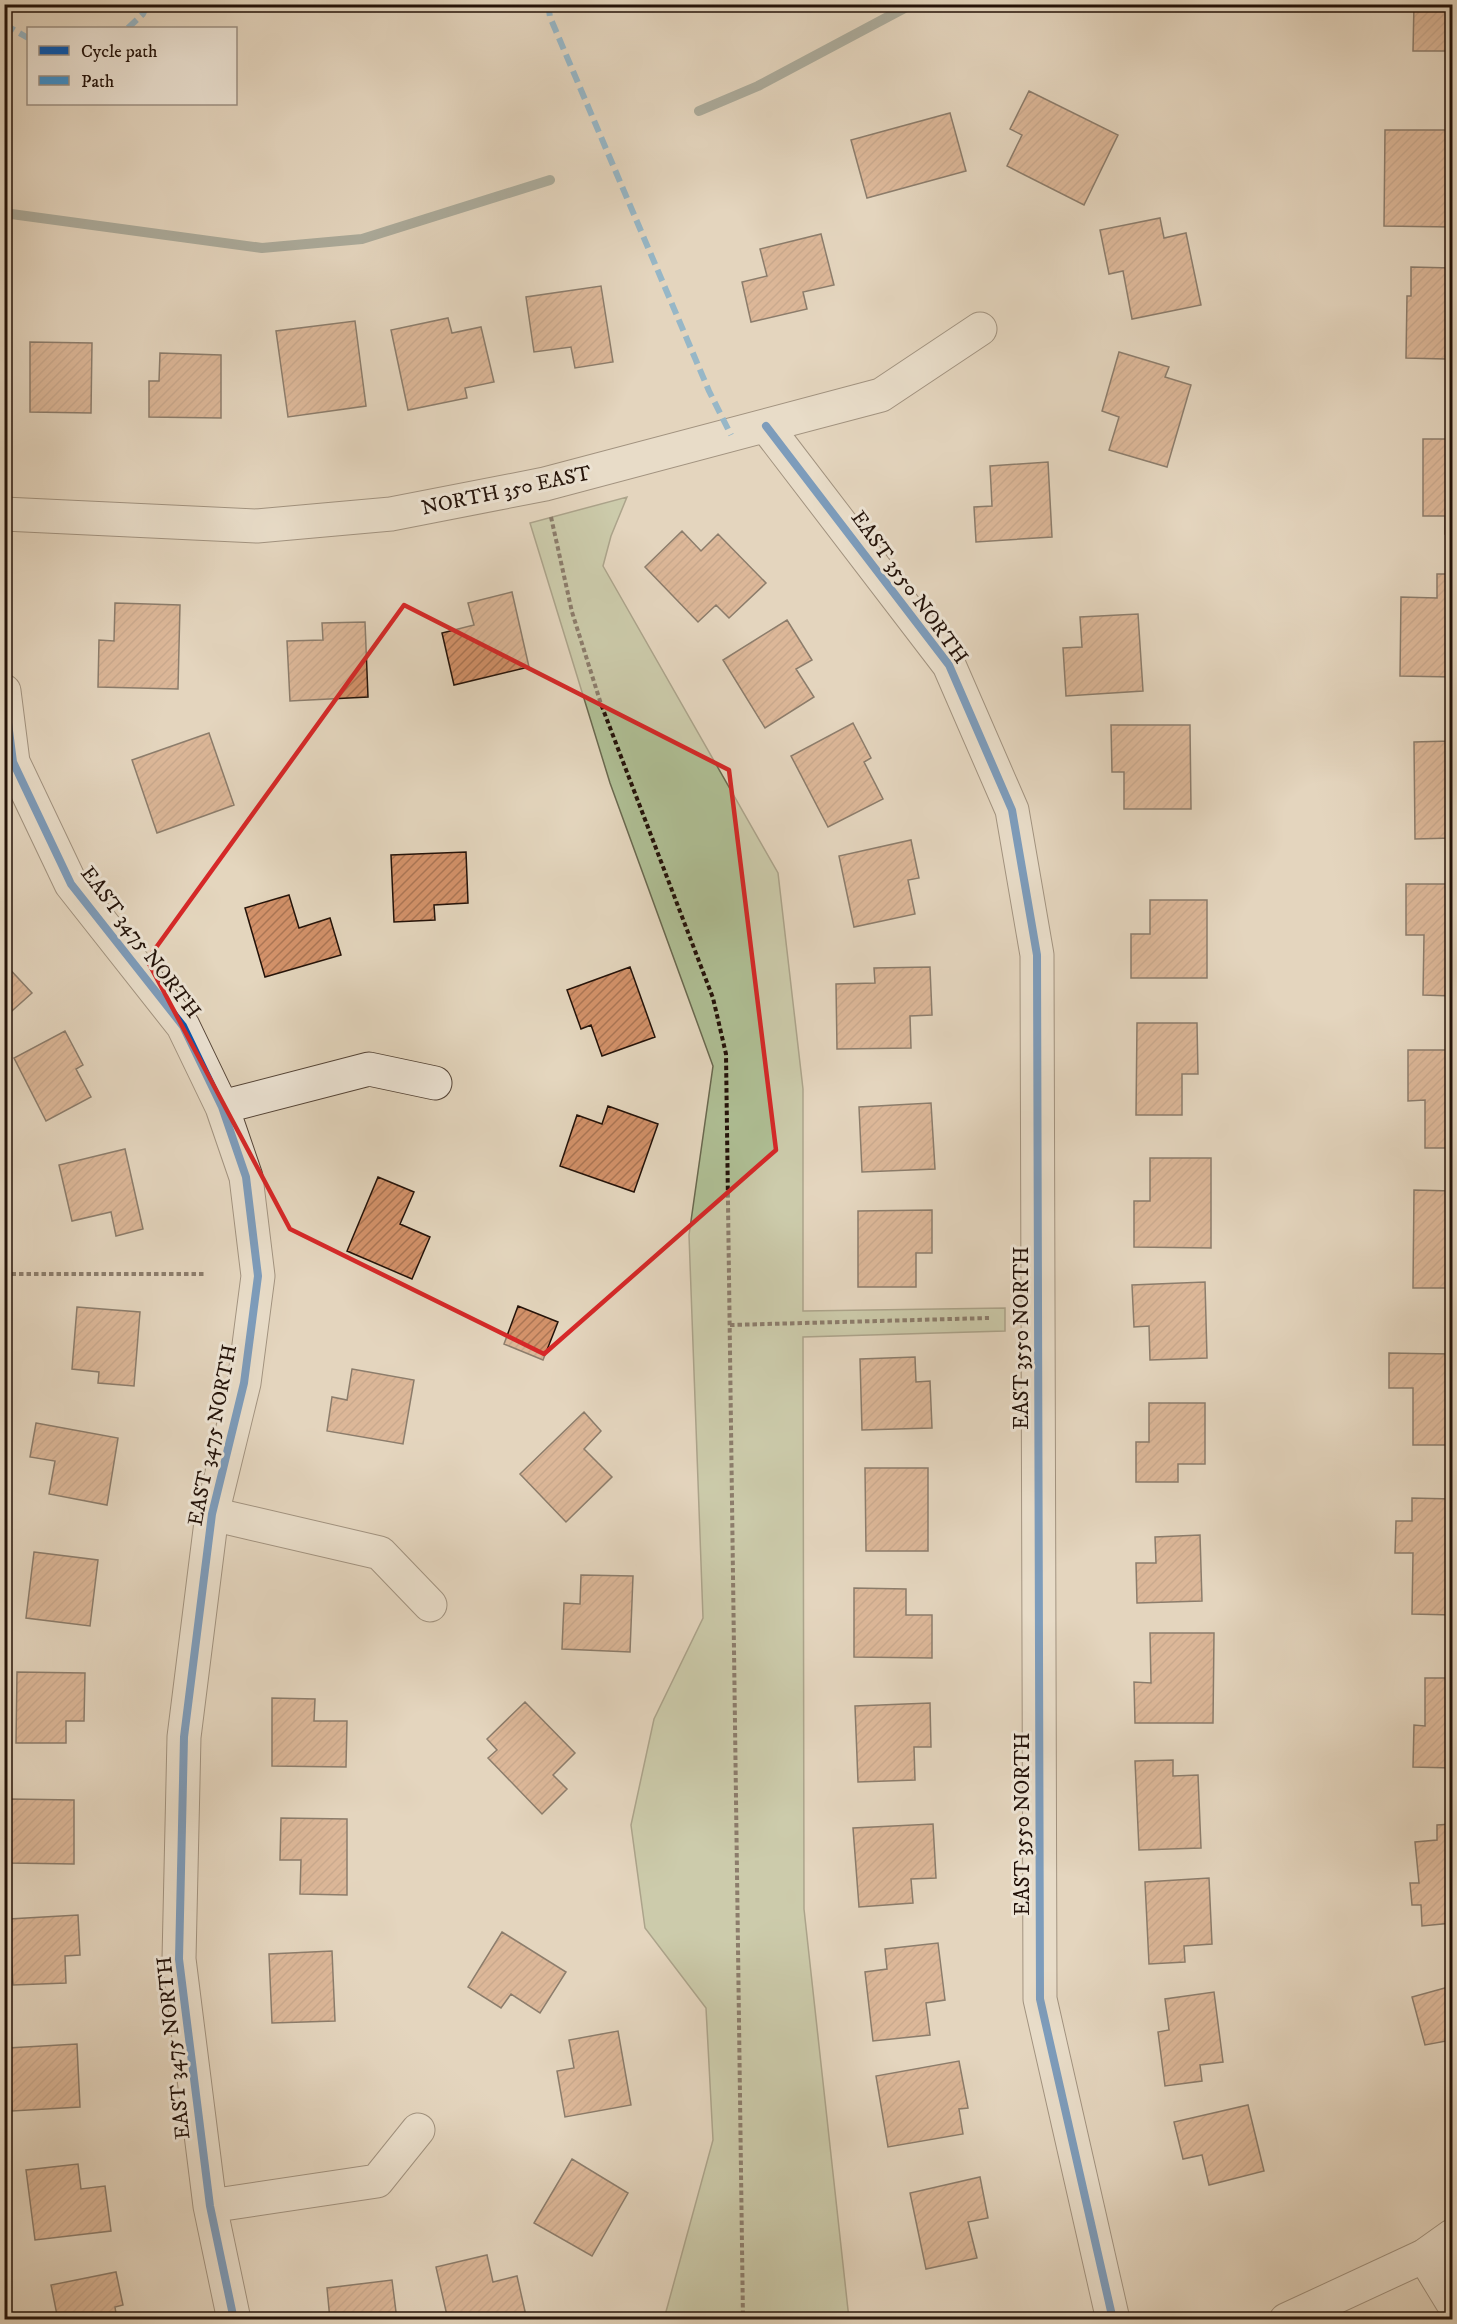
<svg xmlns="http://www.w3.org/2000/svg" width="1457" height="2324" font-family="'IM FELL DW Pica',serif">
  <defs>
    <pattern id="building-hatch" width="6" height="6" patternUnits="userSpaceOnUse" patternTransform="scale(1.5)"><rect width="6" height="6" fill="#d3926a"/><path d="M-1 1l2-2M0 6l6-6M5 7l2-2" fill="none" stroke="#ab7655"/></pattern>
  </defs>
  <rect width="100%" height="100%" fill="#e4d6be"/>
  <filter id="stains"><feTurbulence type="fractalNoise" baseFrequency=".00333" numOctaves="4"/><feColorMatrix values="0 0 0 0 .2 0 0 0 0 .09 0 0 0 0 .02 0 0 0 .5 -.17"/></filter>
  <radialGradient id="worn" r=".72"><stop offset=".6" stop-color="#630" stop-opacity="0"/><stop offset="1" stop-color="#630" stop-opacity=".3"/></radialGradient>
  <path fill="#afbf95" stroke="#69684f" stroke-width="1.5" d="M627,497l-16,39 -8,30 175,307 25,216v222l202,-3v23l-202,6 1,572 45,410h-185l49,-179 -7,-132 -61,-80 -14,-103 23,-106 49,-101 -14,-383 24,-169 -103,-283 -80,-260z"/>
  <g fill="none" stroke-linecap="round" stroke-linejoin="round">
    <path stroke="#67766f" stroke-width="10" d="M699,111l59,-25 154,-82
      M4,213l258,35 100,-9 188,-59"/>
  </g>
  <path fill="url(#building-hatch)" stroke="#231209" stroke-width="1.5" d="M1414,4h38v47h-39z
    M1029,91l89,44 -34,70 -77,-39 15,-31 -12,-6z
    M950,113l16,58 -99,27 -16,-58z
    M1385,130h65l-1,5h3v92l-68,-1z
    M1160,218l4,20 22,-5 15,72 -69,14 -9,-48 -14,3 -9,-44z
    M821,234l13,51 -31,7 4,17 -56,13 -9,-40 25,-6 -7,-27z
    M1411,267l41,1v112h-6v-21l-40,-1 1,-62h4z
    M601,286l12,76 -38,6 -4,-21 -37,5 -8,-55z
    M448,318l4,15 29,-6 13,55 -29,6 2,10 -59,12 -17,-80z
    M355,321l11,85 -78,11 -12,-86z
    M30,342l62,1 -1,70 -61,-1z
    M1119,352l50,15 -4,10 26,8 -24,82 -58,-17 10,-33 -17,-6z
    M160,353l61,2v63l-72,-1v-36h10z
    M1423,439h29v95h-7v-18h-22z
    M1048,462l4,75 -76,5 -2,-35 18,-1 -2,-40z
    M682,531l19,20 17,-17 48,49 -37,35 -13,-13 -18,17 -53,-55z
    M1437,574h15v103l-52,-1 1,-79 36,1z
    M512,592l17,75 -75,18 -12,-52 32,-8 -6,-22z
    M115,603l65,2 -2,84 -80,-2 1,-47 15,1z
    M1138,614l5,77 -77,5 -3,-48 19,-1 -2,-30z
    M787,620l25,40 -16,9 18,28 -49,31 -42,-68z
    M365,622l3,75 -78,4 -3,-60 36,-1 -1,-17z
    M853,723l18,35 -7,4 19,37 -55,28 -37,-71z
    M1451,723h1v115l-37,1 -1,-97 37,-1z
    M1111,725h79l1,84h-67v-37h-12z
    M209,733l25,72 -77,28 -25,-73z
    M911,840l8,38 -11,2 7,34 -61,13 -15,-71z
    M466,852l2,51 -34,2 1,15 -41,2 -3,-67z
    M1406,884h46v112l-29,-1 1,-60h-18z
    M289,895l10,33 31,-10 11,37 -76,22 -20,-69z
    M1150,900h57v78h-76v-44h19z
    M4,963l28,30 -28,25z
    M630,967l25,70 -53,19 -11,-31 -10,4 -14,-39z
    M930,967l2,48 -22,1 1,32 -74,1 -1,-65 39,-1 -1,-15z
    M1137,1023h60l1,51h-16v41h-46z
    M65,1031l18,34 -7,4 15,28 -45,24 -32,-63z
    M1408,1050h44v98h-27v-48l-17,1z
    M931,1103l4,66 -73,3 -3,-65z
    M608,1106l50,18 -24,68 -74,-26 17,-51 25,9z
    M125,1149l18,80 -27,7 -5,-24 -39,9 -13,-56z
    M1150,1158h61v90l-77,-1v-46h16z
    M378,1177l36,15 -14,32 30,13 -18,42 -65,-28z
    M1414,1190l38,1v119h-3l1,-22h-37z
    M932,1210v43h-16v34h-58v-76z
    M1205,1282l2,76 -57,2 -1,-34 -15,1 -2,-42z
    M518,1306l40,16 -15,38 -39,-16z
    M77,1307l63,5 -6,74 -36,-3 1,-11 -27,-3z
    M1389,1353l63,1v91h-39v-57h-24z
    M915,1357l1,25 14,-1 2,47 -70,2 -2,-71z
    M352,1369l62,11 -11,64 -76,-13 5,-34 15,3z
    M1149,1403h56v61h-27v18h-42v-40h13z
    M584,1412l17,19 -17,18 28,28 -46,45 -46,-48z
    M36,1423l82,15 -11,67 -58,-11 6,-33 -25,-4z
    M865,1468h63v83h-62z
    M1412,1498l40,1v116l-40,-1 1,-61h-18l1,-32h16z
    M1200,1535l2,66 -65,2 -1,-40h20l-1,-26z
    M34,1552l64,8 -8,66 -64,-8z
    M581,1575l52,1 -3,76 -68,-3 2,-46 16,1z
    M854,1588l52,1v26h26v43l-78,-1z
    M1150,1633h64l-1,90h-78l-1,-41 17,1z
    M1449,1650h3v118l-39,-1 1,-42 11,1v-48h24z
    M17,1672l68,1 -1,48h-18v22h-50z
    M272,1698l43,1 -1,22h33l-1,46 -74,-1z
    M525,1702l50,51 -22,22 14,14 -25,25 -54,-56 9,-8 -10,-11z
    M930,1703l1,44h-17l1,33 -57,2 -3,-76z
    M1173,1760v16l25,-1 3,73 -62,2 -4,-89z
    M10,1799l64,1v64l-65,-1z
    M281,1818l66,1v76l-47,-1 1,-34h-21z
    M933,1824l3,54 -25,1 2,24 -54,4 -6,-79z
    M1452,1824v99l-30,3 -1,-21h-9l-2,-22h9l-4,-41 22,-2v-15z
    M1209,1878l3,66 -28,2 1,16 -36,2 -4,-82z
    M78,1915l2,40 -15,1 1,27 -53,2 -4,-66z
    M502,1932l64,40 -26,41 -29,-19 -10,14 -33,-21z
    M938,1943l7,57 -19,3 4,32 -57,6 -8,-69 22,-3 -2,-20z
    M332,1951l3,70 -63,2 -3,-69z
    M1452,1986v54l-27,5 -13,-48z
    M1214,1992l9,70 -23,3 2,16 -37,5 -7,-54 11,-2 -4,-31z
    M618,2031l13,74 -66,12 -8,-46 17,-3 -5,-28z
    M77,2044l3,63 -68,4 -4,-63z
    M959,2061l9,47 -9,1 4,25 -75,13 -12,-71z
    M1248,2105l16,66 -55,14 -7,-30 -19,4 -9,-37z
    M572,2159l56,34 -36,63 -58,-33z
    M78,2164l3,25 24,-3 6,45 -76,9 -9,-70z
    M980,2177l8,41 -20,4 9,36 -51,11 -16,-76z
    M487,2255l6,27 24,-6 10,44h-79l-12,-53z
    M116,2272l7,33 -8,2 2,13h-59l-7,-35z
    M392,2280l5,40h-67l-3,-32z"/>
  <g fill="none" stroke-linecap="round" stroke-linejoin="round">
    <defs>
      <path id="minor" d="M766,426l183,239 63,145 25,145 3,1044 73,321
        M4,514l253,12 134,-12 154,-30 336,-89 99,-66
        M4,691l9,71 58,122 112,142 39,81 24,70 12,99 -14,107 -32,131 -28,223 -5,222 31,247 24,114
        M222,1107l147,-38 66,14
        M212,1514l168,39 50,52
        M210,2206l167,-25 41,-51
        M1424,2256l28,46"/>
      <path id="tertiary" d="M1286,2320l138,-64 28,-20"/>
    </defs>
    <use href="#minor" stroke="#534336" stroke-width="35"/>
    <use href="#tertiary" stroke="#534336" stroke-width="35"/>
    <path stroke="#231209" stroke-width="4" stroke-dasharray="4.5 3" stroke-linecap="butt" d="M551,517l21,95 29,92 112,294 13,56 17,1266
      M4,1274h202
      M730,1325l259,-7"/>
    <use href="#minor" stroke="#ede4d5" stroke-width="33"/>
    <use href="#tertiary" stroke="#ede4d5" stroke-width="33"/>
    <path stroke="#3b92d2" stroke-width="6" stroke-dasharray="12 6" stroke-linecap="butt" d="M548,4l2,13 159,374 22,44
      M4,24l24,14
      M128,28l15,-14 5,-10"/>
    <defs>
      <path id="cycleway" d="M766,426l183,239 63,145 25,145 3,1044 73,321
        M4,691l9,71 58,122 112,142 39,81 24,70 12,99 -14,107 -32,131 -28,223 -5,222 31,247 24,114"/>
    </defs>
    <use href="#cycleway" stroke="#ede4d5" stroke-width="11"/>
    <use href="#cycleway" stroke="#0057b8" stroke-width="8"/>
  </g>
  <path d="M0 0H1457V2324H0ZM404,605l325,165 47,380 -232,204 -254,-125 -143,-269z" fill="#e4d6be" fill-opacity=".55" fill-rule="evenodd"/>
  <path fill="none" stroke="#d62828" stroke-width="4.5" stroke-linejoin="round" d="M404,605l325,165 47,380 -232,204 -254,-125 -143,-269z"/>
  <g text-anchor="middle" stroke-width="6" stroke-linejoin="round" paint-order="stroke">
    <g font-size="21" fill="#231209" stroke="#ede4d5">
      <text transform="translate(506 490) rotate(-12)" y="7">NORTH 350 EAST</text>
      <text transform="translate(910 587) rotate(54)" y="7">EAST 3550 NORTH</text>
      <text transform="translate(141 942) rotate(53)" y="7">EAST 3475 NORTH</text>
      <text transform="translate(1021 1338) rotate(-90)" y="7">EAST 3550 NORTH</text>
      <text transform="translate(212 1435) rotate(-79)" y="7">EAST 3475 NORTH</text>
      <text transform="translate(1022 1824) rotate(-90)" y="7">EAST 3550 NORTH</text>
      <text transform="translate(173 2048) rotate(-96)" y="7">EAST 3475 NORTH</text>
    </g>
  </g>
  <rect width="1457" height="2324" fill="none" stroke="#e4d6be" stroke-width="24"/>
  <rect x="6" y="6" width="1445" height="2312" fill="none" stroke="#231209" stroke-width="3"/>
  <rect x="12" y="12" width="1433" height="2300" fill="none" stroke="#231209" stroke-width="1.5"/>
  <rect x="27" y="27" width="210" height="78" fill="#ede4d5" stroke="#9c9083" stroke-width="1.5"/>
  <rect x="39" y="46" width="30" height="9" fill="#0057b8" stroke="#9c9083" stroke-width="1.5"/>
  <text x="81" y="57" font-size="18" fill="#231209">Cycle path</text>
  <rect x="39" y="76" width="30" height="9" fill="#3b92d2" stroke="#9c9083" stroke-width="1.5"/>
  <text x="81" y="87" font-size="18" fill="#231209">Path</text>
  <rect width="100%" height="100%" filter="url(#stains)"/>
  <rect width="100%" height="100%" fill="url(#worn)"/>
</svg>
